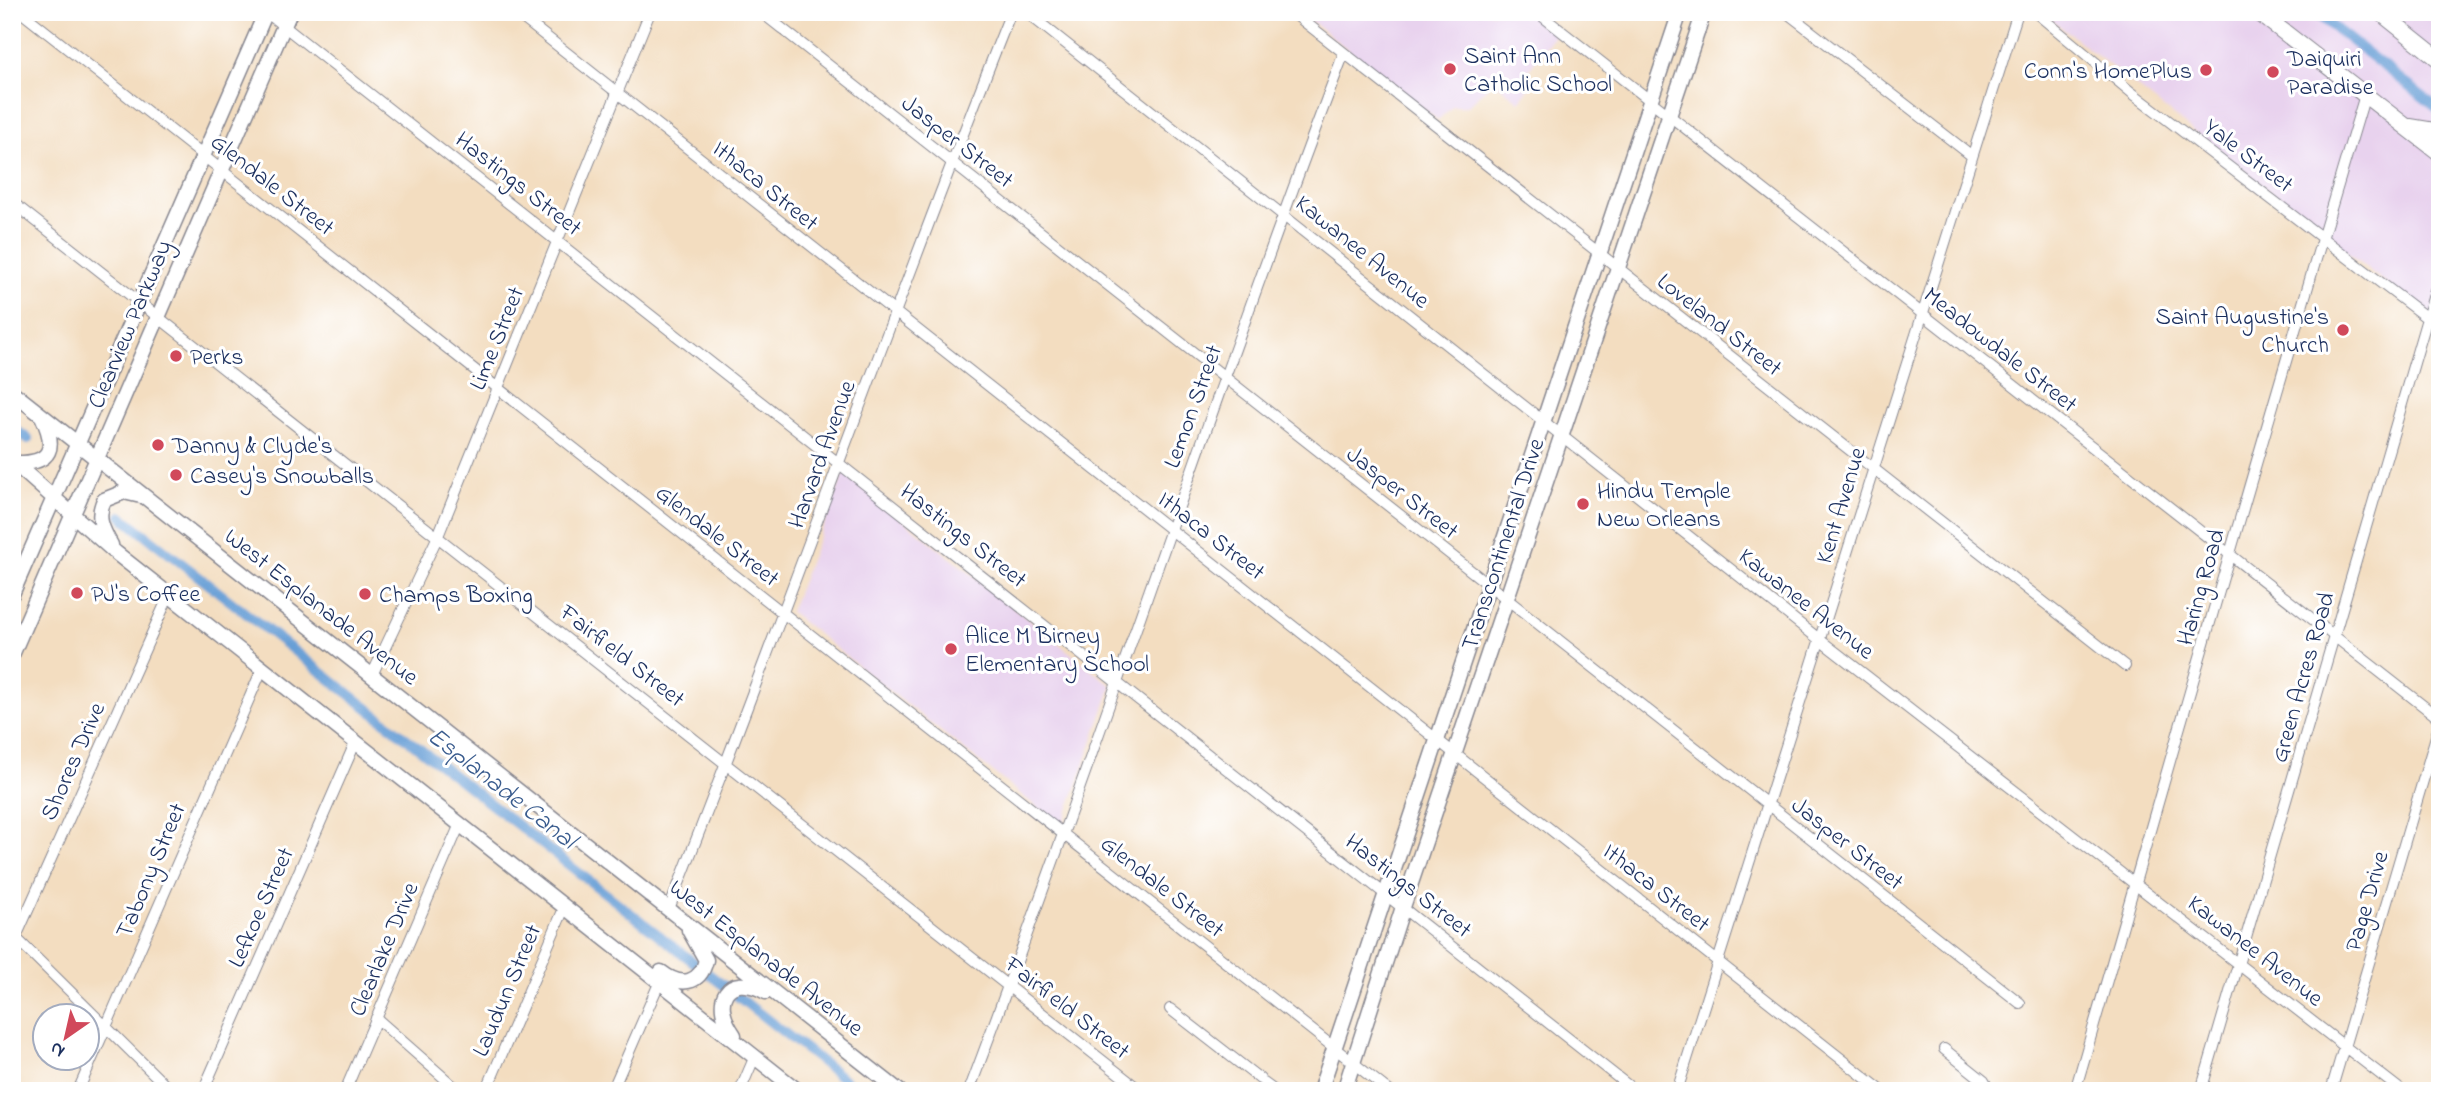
<svg xmlns="http://www.w3.org/2000/svg" width="2452" height="1103" font-family="'Indie Flower',sans-serif">
  <rect width="100%" height="100%" fill="#fff"/>
  <filter id="ink" filterUnits="userSpaceOnUse"><feTurbulence type="fractalNoise" baseFrequency=".0143" numOctaves="2"/><feDisplacementMap in="SourceGraphic" scale="14" xChannelSelector="R" yChannelSelector="G"/><feConvolveMatrix kernelMatrix="1 2 1 2 8 2 1 2 1" color-interpolation-filters="sRGB"/></filter>
  <filter id="wash" filterUnits="userSpaceOnUse"><feTurbulence type="fractalNoise" baseFrequency=".00686" numOctaves="4" result="noise"/><feDisplacementMap in="SourceGraphic" scale="28" xChannelSelector="R" yChannelSelector="G"/><feGaussianBlur stdDeviation="1.57" result="paint"/><feColorMatrix in="noise" values="0 0 0 0 0 0 0 0 0 0 0 0 0 0 0 0 0 1.4 0 .05"/><feComposite in="paint" operator="in"/></filter>
  <g filter="url(#wash)">
    <rect width="100%" height="100%" fill="#f3ddc0"/>
    <path fill="#e8d2ee" d="M1300,12h229l27,21 -33,44 9,8 -13,16 -26,-20 -25,25h-15l-15,14z
      M2042,12h398v314z
      M844,473l268,213 -50,141 -272,-215z"/>
    <g fill="none" stroke-linecap="round" stroke-linejoin="round">
      <path stroke="#689fd6" stroke-width="10" d="M2314,12l126,98
        M12,427l16,12
        M121,516l738,575"/>
    </g>
  </g>
  <g filter="url(#ink)">
    <g fill="none" stroke-linecap="round" stroke-linejoin="round">
      <defs>
        <path id="street" d="M21,12l1368,1079
          M266,12l1369,1079
          M515,12l1367,1079
          M761,12l1259,991
          M1026,12l794,628 582,451
          M1292,12l833,654
          M1537,12c300,238 602,472 903,707
          M1786,12l186,144
          M2035,12l96,80 309,236
          M12,202l1129,889
          M372,675l66,-139 212,-524
          M669,909c118,-297 223,-600 342,-897
          M13,935l158,156
          M12,946l158,-353
          M1170,1009l90,70
          M376,1018l83,73
          M1944,1049l40,32 6,10
          M1264,1083l11,8
          M78,1091l185,-424
          M203,1091l153,-350
          M345,1091l115,-267
          M486,1091l79,-185
          M612,1091l48,-110
          M740,1091l15,-35
          M969,1091c130,-344 244,-695 375,-1038
          M1677,1091l341,-1079
          M2075,1091c96,-332 190,-665 290,-996
          M2201,1091l239,-817
          M2331,1091l109,-368"/>
        <path id="secondary" d="M12,392l887,699
          M12,461l104,92 682,538
          M15,463c37,1 42,-15 27,-47
          M111,545c-9,-16 -15,-28 -7,-45l20,-8 17,4
          M12,594l254,-582
          M12,655l278,-643
          M661,972c19,15 39,13 45,-12l-17,-30
          M734,1035c-24,-33 -8,-65 32,-43
          M1320,1091l360,-1079
          M1344,1091l59,-184 301,-895"/>
        <path id="primary" d="M2258,12l182,141
          M2380,12l60,48
          M2410,127l30,5"/>
      </defs>
      <use href="#street" stroke="#87868f" stroke-width="12"/>
      <use href="#secondary" stroke="#87868f" stroke-width="17"/>
      <use href="#primary" stroke="#87868f" stroke-width="18"/>
      <use href="#street" stroke="#fff" stroke-width="10"/>
      <use href="#secondary" stroke="#fff" stroke-width="14"/>
      <use href="#primary" stroke="#fff" stroke-width="16"/>
    </g>
  </g>
  <g fill="#d1495b" stroke="#fff" stroke-width="2.5">
    <circle cx="1450" cy="69" r="7"/>
    <circle cx="2206" cy="70" r="7"/>
    <circle cx="2273" cy="72" r="7"/>
    <circle cx="2343" cy="330" r="7"/>
    <circle cx="176" cy="356" r="7"/>
    <circle cx="158" cy="445" r="7"/>
    <circle cx="176" cy="475" r="7"/>
    <circle cx="1583" cy="504" r="7"/>
    <circle cx="77" cy="593" r="7"/>
    <circle cx="365" cy="594" r="7"/>
    <circle cx="951" cy="649" r="7"/>
  </g>
  <g text-anchor="middle" stroke-width="6" stroke-linejoin="round" paint-order="stroke">
    <g font-size="24" fill="#1b2f5e" stroke="#fff" text-anchor="start">
      <text x="1464" y="63">Saint Ann<tspan x="1464" dy="28">Catholic School</tspan></text>
      <text x="2287" y="66">Daiquiri<tspan x="2287" dy="28">Paradise</tspan></text>
      <text x="2192" y="78" text-anchor="end">Conn's HomePlus</text>
      <text x="2329" y="324" text-anchor="end">Saint Augustine's<tspan x="2329" dy="28">Church</tspan></text>
      <text x="190" y="364">Perks</text>
      <text x="172" y="453">Danny &amp; Clyde's</text>
      <text x="190" y="483">Casey's Snowballs</text>
      <text x="1597" y="498">Hindu Temple<tspan x="1597" dy="28">New Orleans</tspan></text>
      <text x="91" y="601">PJ's Coffee</text>
      <text x="379" y="602">Champs Boxing</text>
      <text x="965" y="643">Alice M Birney<tspan x="965" dy="28">Elementary School</tspan></text>
    </g>
    <g font-size="24" fill="#1b2f5e" stroke="#fff">
      <text transform="translate(958 141) rotate(38)" y="8">Jasper Street</text>
      <text transform="translate(2249 155) rotate(37)" y="8">Yale Street</text>
      <text transform="translate(519 183) rotate(38)" y="8">Hastings Street</text>
      <text transform="translate(273 184) rotate(38)" y="8">Glendale Street</text>
      <text transform="translate(766 185) rotate(39)" y="8">Ithaca Street</text>
      <text transform="translate(1363 251) rotate(39)" y="8">Kawanee Avenue</text>
      <text transform="translate(129 324) rotate(-67)" y="8">Clearview Parkway</text>
      <text transform="translate(1720 324) rotate(38)" y="8">Loveland Street</text>
      <text transform="translate(496 338) rotate(-68)" y="8">Lime Street</text>
      <text transform="translate(2001 349) rotate(38)" y="8">Meadowdale Street</text>
      <text transform="translate(1192 406) rotate(-70)" y="8">Lemon Street</text>
      <text transform="translate(821 454) rotate(-70)" y="8">Harvard Avenue</text>
      <text transform="translate(1403 492) rotate(38)" y="8">Jasper Street</text>
      <text transform="translate(1840 505) rotate(-73)" y="8">Kent Avenue</text>
      <text transform="translate(718 535) rotate(38)" y="8">Glendale Street</text>
      <text transform="translate(964 535) rotate(38)" y="8">Hastings Street</text>
      <text transform="translate(1212 535) rotate(38)" y="8">Ithaca Street</text>
      <text transform="translate(1502 544) rotate(-72)" y="8">Transcontinental Drive</text>
      <text transform="translate(2200 587) rotate(-74)" y="8">Haring Road</text>
      <text transform="translate(1807 603) rotate(38)" y="8">Kawanee Avenue</text>
      <text transform="translate(322 606) rotate(38)" y="8">West Esplanade Avenue</text>
      <text transform="translate(623 655) rotate(38)" y="8">Fairfield Street</text>
      <text transform="translate(2302 677) rotate(-74)" y="8">Green Acres Road</text>
      <text transform="translate(72 761) rotate(-66)" y="8">Shores Drive</text>
      <text transform="translate(1848 843) rotate(38)" y="8">Jasper Street</text>
      <text transform="translate(150 870) rotate(-67)" y="8">Tabony Street</text>
      <text transform="translate(1409 885) rotate(38)" y="8">Hastings Street</text>
      <text transform="translate(1163 886) rotate(38)" y="8">Glendale Street</text>
      <text transform="translate(1657 887) rotate(38)" y="8">Ithaca Street</text>
      <text transform="translate(2366 901) rotate(-74)" y="8">Page Drive</text>
      <text transform="translate(260 907) rotate(-66)" y="8">Lefkoe Street</text>
      <text transform="translate(383 949) rotate(-67)" y="8">Clearlake Drive</text>
      <text transform="translate(2256 950) rotate(38)" y="8">Kawanee Avenue</text>
      <text transform="translate(767 957) rotate(38)" y="8">West Esplanade Avenue</text>
      <text transform="translate(506 990) rotate(-67)" y="8">Laudun Street</text>
      <text transform="translate(1068 1007) rotate(38)" y="8">Fairfield Street</text>
    </g>
    <g font-size="26" font-style="italic" fill="#3a5c8e" stroke="#fff">
      <text transform="translate(503 787) rotate(38)" y="9">Esplanade Canal</text>
    </g>
  </g>
  <rect width="2452" height="1103" fill="none" stroke="#fff" stroke-width="42"/>
  <g transform="translate(66 1037) rotate(214)"><circle r="33" fill="#ffffff" stroke="#a4acbf" stroke-width="2"/>
  <path d="M0-5L12 26L0 18L-12 26Z" fill="#d1495b"/>
  <text y="-10" font-size="19" font-weight="bold" text-anchor="middle" fill="#1b2f5e">N</text>
  </g>
</svg>
